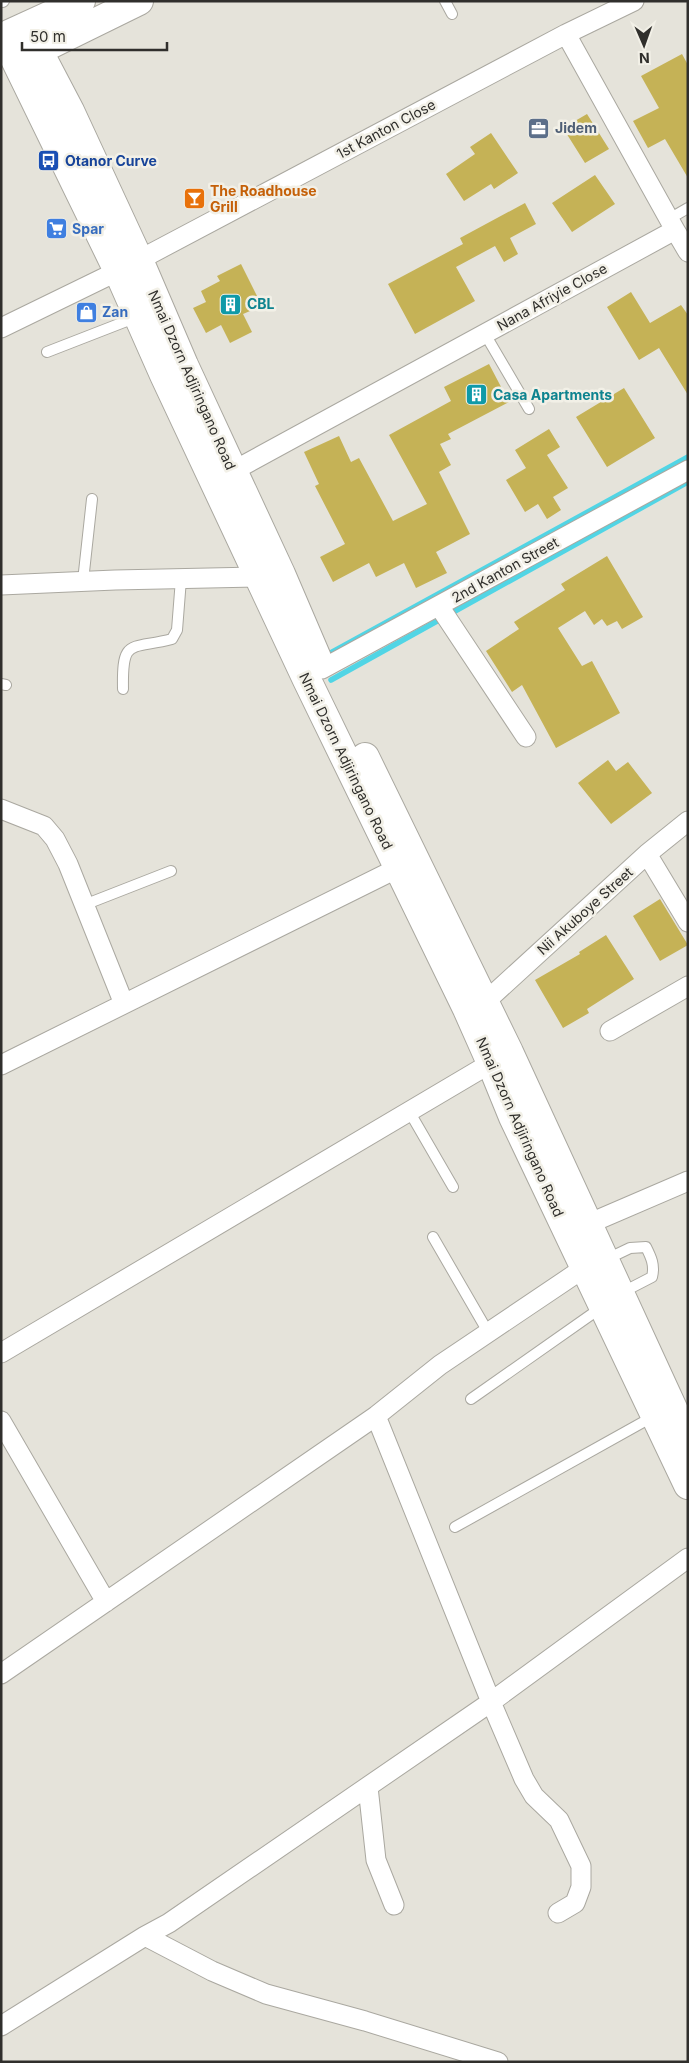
<svg xmlns="http://www.w3.org/2000/svg" width="689" height="2063" font-family="Inter,sans-serif">
  <rect width="100%" height="100%" fill="#e5e3da"/>
  <g fill="none" stroke-linecap="round" stroke-linejoin="round">
    <path stroke="#51d5e5" stroke-width="5.5" d="M325,656l363,-199
      M331,680l357,-198"/>
  </g>
  <path fill="#c5b256" d="M682,54l6,11v113l-23,-39 -17,9 -15,-27 26,-13 -18,-32z
    M587,114l22,35 -24,14 -22,-35z
    M491,133l27,40 -24,16 -3,-5 -27,17 -18,-27 29,-20 -5,-7z
    M595,175l20,29 -43,28 -20,-29z
    M525,203l11,21 -26,14 8,16 -14,8 -9,-16 -39,21 19,34 -60,33 -27,-50 75,-40 -3,-6z
    M241,264l21,42 -19,8 9,18 -22,11 -9,-18 -15,8 -13,-25 13,-6 -5,-11 19,-10 -3,-5z
    M631,292l19,31 31,-18 7,10v80l-29,-47 -20,12 -32,-53z
    M489,364l20,38 -61,32 3,5 -11,5 11,21 -12,7 31,62 -34,18 11,21 -31,15 -12,-25 -28,14 -7,-14 -36,19 -13,-25 25,-13 -30,-58 4,-2 -15,-32 35,-16 12,26 8,-4 34,63 34,-17 -38,-69 62,-34 -7,-14z
    M624,388l31,50 -48,29 -31,-50z
    M549,429l11,18 -13,8 21,33 -15,9 8,13 -14,9 -9,-15 -13,8 -19,-32 20,-12 -11,-18z
    M607,556l36,61 -21,12 -5,-8 -10,5 -5,-7 -8,6 -9,-14 -27,17 24,38 10,-5 28,52 -64,35 -34,-63 -10,7 -26,-41 33,-22 -5,-7 51,-32 -4,-6z
    M608,760l8,11 12,-9 24,31 -41,31 -33,-41z
    M660,899l28,46 -28,16 -27,-45z
    M606,935l28,44 -47,30 2,4 -26,15 -28,-48 45,-26 -1,-2z"/>
  <g fill="none" stroke-linecap="round" stroke-linejoin="round">
    <defs>
      <path id="lane" d="M445,1l7,13
        M3,2l1,-1
        M669,219l19,-11
        M485,334l44,75
        M47,352l90,-35
        M83,581l9,-82
        M1,684l5,1
        M123,689c-1,-52 7,-39 49,-50l5,-9 4,-51
        M84,905l87,-34
        M409,1111l44,76
        M433,1237l55,95
        M607,1259l23,-11 16,-1c5,10 9,18 6,30l-31,16
        M471,1399l131,-92
        M455,1527l199,-111"/>
      <path id="street" d="M675,230l13,22
        M139,260l427,-226 68,-33
        M1,328l117,-57
        M233,471l442,-241 -109,-196
        M1,585l114,-5 145,-3
        M439,606l87,131
        M322,669l366,-199
        M1,809l43,17 11,13 13,25 56,140
        M647,854l41,68
        M484,1003l163,-149 41,-33
        M610,1031l78,-45
        M1,1065l397,-197
        M588,1224l100,-43
        M1,1353l490,-290
        M376,1416l115,286 33,77 10,17 25,24 22,46v21l-6,16 -17,10
        M1,1421l105,181
        M1,1674l375,-258 64,-51 144,-97
        M368,1787l8,73 18,45
        M145,1936l67,35 54,23 99,27 133,41
        M1,2026l144,-90 24,-13 322,-221 197,-144"/>
      <path id="secondary" d="M26,27l44,84 69,149 45,105 97,209 36,84
        M9,34l72,-33
        M4,37l114,234 46,104 143,305 160,329 24,54 22,54 175,368
        M21,59l118,-58
        M365,757l144,295 179,389"/>
    </defs>
    <use href="#lane" stroke="#aaa8a0" stroke-width="12"/>
    <use href="#street" stroke="#aaa8a0" stroke-width="21"/>
    <use href="#secondary" stroke="#aaa8a0" stroke-width="30"/>
    <use href="#lane" stroke="#fff" stroke-width="10"/>
    <use href="#street" stroke="#fff" stroke-width="19"/>
    <use href="#secondary" stroke="#fff" stroke-width="28"/>
  </g>
  <defs>
    <symbol id="office-square" viewBox="-11 -11 22 22"><rect x="-9" y="-9" width="18" height="18" rx="4" fill="#5c6f8a" stroke="#f2f0e7"/><path d="M-6-3h4V-5.5h4V-3h4V5H-6ZM-1-4.5V-3h2v-1.5ZM-6 0V1H6V0Z" fill="#fff"/></symbol>
    <symbol id="bus-square" viewBox="-11 -11 22 22"><rect x="-9" y="-9" width="18" height="18" rx="4" fill="#1a4fb4" stroke="#f2f0e7"/><path d="M-5-6H5V4H4V6H2V4H-2V6H-4V4H-5ZM-3.5-4V0h7V-4ZM-3.5 1.2v1.5H-2V1.2ZM2 1.2v1.5H3.5V1.2Z" fill="#fff"/></symbol>
    <symbol id="bar-square" viewBox="-11 -11 22 22"><rect x="-9" y="-9" width="18" height="18" rx="4" fill="#e8710a" stroke="#f2f0e7"/><path d="M-6-5H6L.8 .8V4.5H3.5V6h-7V4.5H-.8V.8Z" fill="#fff"/></symbol>
    <symbol id="supermarket-square" viewBox="-11 -11 22 22"><rect x="-9" y="-9" width="18" height="18" rx="4" fill="#3f7fe0" stroke="#f2f0e7"/><path d="M-6-5.5h2.5l.6 2H6L4.5 2H-2.5L-4.4-4H-6ZM-1.5 3.2a1.3 1.3 0 1 0 .1 0ZM3 3.2a1.3 1.3 0 1 0 .1 0Z" fill="#fff"/></symbol>
    <symbol id="building-square" viewBox="-11 -11 22 22"><rect x="-9" y="-9" width="18" height="18" rx="4" fill="#0f9aa8" stroke="#f2f0e7"/><path d="M-4-6H4V6H1V3H-1V6H-4ZM-2.5-4.3h1.7v1.8h-1.7ZM.8-4.3h1.7v1.8H.8ZM-2.5-1h1.7V.8h-1.7ZM.8-1h1.7V.8H.8Z" fill="#fff"/></symbol>
    <symbol id="shop-square" viewBox="-11 -11 22 22"><rect x="-9" y="-9" width="18" height="18" rx="4" fill="#3f7fe0" stroke="#f2f0e7"/><path d="M-5-2.5h2.3a2.7 3.5 0 0 1 5.4 0H5L5.5 6h-11ZM-1.5-2.5h3a1.5 2.3 0 0 0-3 0Z" fill="#fff"/></symbol>
  </defs>
  <g fill-rule="evenodd">
    <use href="#office-square" x="526" y="116" width="25" height="25"/>
    <use href="#bus-square" x="36" y="148" width="25" height="25"/>
    <use href="#bar-square" x="182" y="186" width="25" height="25"/>
    <use href="#supermarket-square" x="44" y="216" width="25" height="25"/>
    <use href="#building-square" x="218" y="292" width="25" height="25"/>
    <use href="#shop-square" x="74" y="300" width="25" height="25"/>
    <use href="#building-square" x="464" y="382" width="25" height="25"/>
  </g>
  <g text-anchor="middle" stroke-width="5" stroke-linejoin="round" paint-order="stroke">
    <g font-size="14" font-weight="bold" fill="#4e5e75" stroke="#f2f0e7" text-anchor="start">
      <text x="555" y="133">Jidem</text>
    </g>
    <g font-size="14" fill="#302f2c" stroke="#f2f0e7">
      <text transform="translate(386 129) rotate(-28)" y="5">1st Kanton Close</text>
      <text transform="translate(552 297) rotate(-29)" y="5">Nana Afriyie Close</text>
      <text transform="translate(192 380) rotate(66)" y="5">Nmai Dzorn Adjiringano Road</text>
      <text transform="translate(505 570) rotate(-29)" y="5">2nd Kanton Street</text>
      <text transform="translate(346 761) rotate(64)" y="5">Nmai Dzorn Adjiringano Road</text>
      <text transform="translate(585 911) rotate(-42)" y="5">Nii Akuboye Street</text>
      <text transform="translate(520 1127) rotate(66)" y="5">Nmai Dzorn Adjiringano Road</text>
    </g>
    <g font-size="14" font-weight="bold" fill="#164399" stroke="#f2f0e7" text-anchor="start">
      <text x="65" y="166">Otanor Curve</text>
    </g>
    <g font-size="14" font-weight="bold" fill="#c56008" stroke="#f2f0e7" text-anchor="start">
      <text x="210" y="196">The Roadhouse<tspan x="210" dy="16">Grill</tspan></text>
    </g>
    <g font-size="14" font-weight="bold" fill="#366cbe" stroke="#f2f0e7" text-anchor="start">
      <text x="72" y="234">Spar</text>
      <text x="102" y="317">Zan</text>
    </g>
    <g font-size="14" font-weight="bold" fill="#0d838f" stroke="#f2f0e7" text-anchor="start">
      <text x="247" y="309">CBL</text>
      <text x="493" y="400">Casa Apartments</text>
    </g>
  </g>
  <rect width="689" height="2063" fill="none" stroke="#302f2c" stroke-width="5"/>
  <g transform="translate(644 45) rotate(178)" stroke="#f2f0e7" stroke-width="4" paint-order="stroke">
  <path d="M0-4L9 19L0 12L-9 19Z" fill="#302f2c"/>
  <text y="-8" font-size="14" font-weight="bold" text-anchor="middle" fill="#302f2c">N</text>
  </g>
  <path d="M22 42v8h145v-8" fill="none" stroke="#302f2c" stroke-width="2.5"/>
  <text x="30" y="42" font-size="15" fill="#302f2c" stroke="#f2f0e7" stroke-width="4" paint-order="stroke">50 m</text>
</svg>
